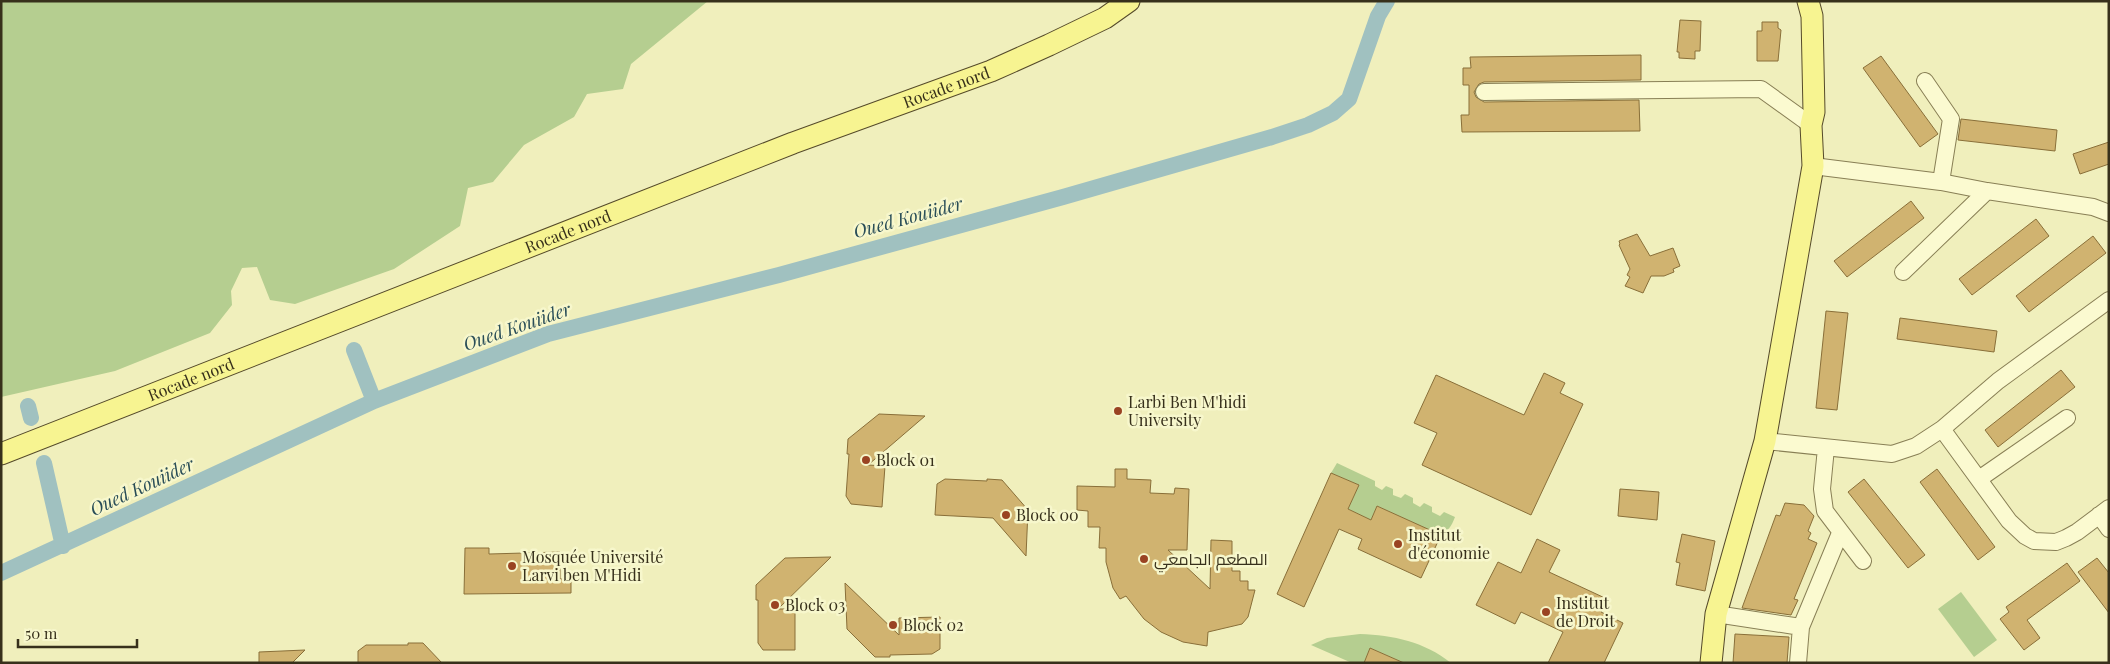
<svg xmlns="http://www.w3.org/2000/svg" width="2110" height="664" font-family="'Playfair Display',Cairo,serif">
  <rect width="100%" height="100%" fill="#f0efbc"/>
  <path fill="#b5ce90" d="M1,1h707l-77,63 -8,25 -36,5 -13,23 -50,28 -31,37 -25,6 -8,38 -66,43 -99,35 -25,-4 -13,-33 -15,1 -11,23 1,14 -22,28 -95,38 -114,26z
    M1337,463l38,18v5l7,4 4,-4 7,3v6l8,3 4,-4 8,4v5l7,4 4,-4 8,4v5l8,4 4,-4 11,5c-4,10 -6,14 -17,17l-61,-28 -6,14 -23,-11 11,-24 -28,-12z
    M1961,592l36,48 -23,17 -36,-48z
    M1360,634c33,1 65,8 91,29h-47l-34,-15 -6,15h-12l-41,-18 16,-7z"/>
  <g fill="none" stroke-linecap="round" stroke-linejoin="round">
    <path stroke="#a0c1c0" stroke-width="16" d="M354,350l20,51
      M28,406l3,12
      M44,463l19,83
      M1,573l373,-172 174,-67 231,-59 284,-78 209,-60 36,-12 25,-12 16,-14 29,-83 9,-15"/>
  </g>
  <path fill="#d0b370" stroke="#896f39" d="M1680,20l21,1 -1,30h-5v8l-16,-1v-6h-2z
    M1762,22h16v6l3,2 -3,31h-21v-30h5z
    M1641,55v25l-157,2 -5,2 -5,8 2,5 8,5 155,-2 1,31 -178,1 -1,-17h8v-30h-6v-17h8l-1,-11z
    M1881,56l57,78 -18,13 -57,-79z
    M1961,119l96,11 -2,21 -97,-11z
    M2109,142v22l-29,10 -7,-20z
    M1911,201l13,17 -77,59 -13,-16z
    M2036,219l13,17 -77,59 -13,-16z
    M1637,234l13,22 23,-8 7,18 -7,3 1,3 -10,4h-13l-8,17 -18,-7 5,-9 -3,-2 3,-6 -11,-24 1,-1 -1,-3z
    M2093,236l13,17 -77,59 -13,-16z
    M1826,311l22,2 -11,97 -21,-2z
    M1900,318l97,13 -3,21 -97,-13z
    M2061,370l14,17 -77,60 -13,-17z
    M1544,373l21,10 -5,10 23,11 -52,111 -109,-50 15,-32 -23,-10 22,-48 88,40z
    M879,414l46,2 -57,49 17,1 -3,41 -31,-3 -5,-8 3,-42h-2l1,-15z
    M1115,469h12v10l24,1 -1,13 24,1 1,-6 14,1 -2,61h-19l42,39 1,-49 21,1v30h8v10h8v9h7l-7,27 -6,7 -34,8 -1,14 -24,-4 -22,-10 -17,-13 -18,-23 -6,3 -7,-11 -7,-26v-14h-7l1,-21h-12v-16l-11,-1v-24l38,1z
    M1937,469l58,78 -17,13 -58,-78z
    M1331,473l28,12 -11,24 23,11 6,-14 64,29 -20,43 -63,-29 4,-10 -23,-10 -35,78 -27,-13z
    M945,479l42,2v-2l15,1 26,30 -2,46 -33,-38 -58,-3 2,-31z
    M1864,479l61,76 -17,13 -60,-76z
    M1620,489l39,3 -2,28 -39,-4z
    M1785,503l19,2 10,11 -6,15 3,2 -3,6 9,4 -23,56 4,1 -7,15 -49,-7 34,-93 4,1z
    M1682,534l33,7 -10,50 -29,-6 4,-22 -4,-1z
    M1537,539l23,11 -11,22 58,27 -6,13 22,11 -19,40h-56l15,-31 -42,-20 -6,12 -39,-19 22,-43 23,11z
    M465,548h24v6l71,-2v27h11v14l-107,1z
    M831,557l-53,52h17v41h-32l-5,-7v-43h-2v-15l29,-27z
    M2097,558l12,15v40l-31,-41z
    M2067,563l13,18 -53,39 13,18 -16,12 -24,-31 9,-7 -3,-5z
    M845,583l54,52v-17l41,-1v32l-8,5 -42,1v2h-15l-28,-28z
    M1735,634l54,3 -2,26h-54z
    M408,643h15l19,20h-84v-12l8,-6h42z
    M1370,648l34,15h-40z
    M305,650l-13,13h-33v-11z"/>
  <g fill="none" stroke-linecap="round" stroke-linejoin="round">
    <defs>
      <path id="minor" d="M1925,81l26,38 -10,63
        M1484,92l277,-3 50,36
        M1813,166l128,16 46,9 106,16 16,6
        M1903,272l84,-81
        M1942,429l67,92 16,15 9,5 22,1 10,-4 11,-6 32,-24
        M1765,441l127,13 24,-8 26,-17 56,-48 111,-81
        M1826,448l-4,41 3,22 38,50
        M1979,479l88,-61
        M2099,515l10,14
        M1716,614l85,13 -3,36
        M1801,627l39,-94"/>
      <g id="major">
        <path id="s1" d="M1,454l792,-311 198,-72 58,-26 56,-27 24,-17"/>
        <path d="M1711,663l5,-49 49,-173 48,-275 -2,-41 3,-13 -2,-96 -4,-15"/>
      </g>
    </defs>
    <use href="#minor" stroke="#887f55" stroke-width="18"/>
    <use href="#major" stroke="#554a2a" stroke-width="23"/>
    <use href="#minor" stroke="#fbfad0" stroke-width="16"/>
    <use href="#major" stroke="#f7f491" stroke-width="21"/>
  </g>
  <g fill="#9a4322" stroke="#f7f7cc" stroke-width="2">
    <circle cx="1118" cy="411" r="5"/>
    <circle cx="866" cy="460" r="5"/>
    <circle cx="1006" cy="515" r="5"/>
    <circle cx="1398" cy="544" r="5"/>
    <circle cx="1144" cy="559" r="5"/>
    <circle cx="512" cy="566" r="5"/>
    <circle cx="775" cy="605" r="5"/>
    <circle cx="1546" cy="612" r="5"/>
    <circle cx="893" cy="625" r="5"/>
  </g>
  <g text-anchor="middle" stroke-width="5" stroke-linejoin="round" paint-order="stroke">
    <g font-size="16" fill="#37301b" stroke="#f7f7cc">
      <text dy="6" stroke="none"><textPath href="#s1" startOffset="1014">Rocade nord</textPath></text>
      <text dy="6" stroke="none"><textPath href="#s1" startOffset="609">Rocade nord</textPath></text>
      <text dy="6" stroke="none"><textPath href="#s1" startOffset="204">Rocade nord</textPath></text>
    </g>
    <g font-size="16" fill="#37301b" stroke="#f7f7cc" text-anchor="start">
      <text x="1128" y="408">Larbi Ben M'hidi<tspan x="1128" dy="18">University</tspan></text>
      <text x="876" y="466">Block 01</text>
      <text x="1016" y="521">Block 00</text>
      <text x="1408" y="541">Institut<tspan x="1408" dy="18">d'économie</tspan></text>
      <text x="522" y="563">Mosquée Université<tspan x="522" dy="18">Larvi ben M'Hidi</tspan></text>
      <text x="1154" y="565">المطعم الجامعي</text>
      <text x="1556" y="609">Institut<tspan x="1556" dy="18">de Droit</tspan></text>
      <text x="785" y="611">Block 03</text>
      <text x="903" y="631">Block 02</text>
    </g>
    <g font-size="18" font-style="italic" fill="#294d57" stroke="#f7f7cc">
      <text transform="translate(908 218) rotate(-15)" y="6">Oued Kouiider</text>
      <text transform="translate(517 327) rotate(-19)" y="6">Oued Kouiider</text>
      <text transform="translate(142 487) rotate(-25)" y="6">Oued Kouiider</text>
    </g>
  </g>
  <rect width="2110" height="664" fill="none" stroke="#37301b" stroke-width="5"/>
  <path d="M18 639v8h119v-8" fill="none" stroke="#37301b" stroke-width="2.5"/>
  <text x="25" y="639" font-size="15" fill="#37301b" stroke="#f7f7cc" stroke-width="4" paint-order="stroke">50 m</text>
</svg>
